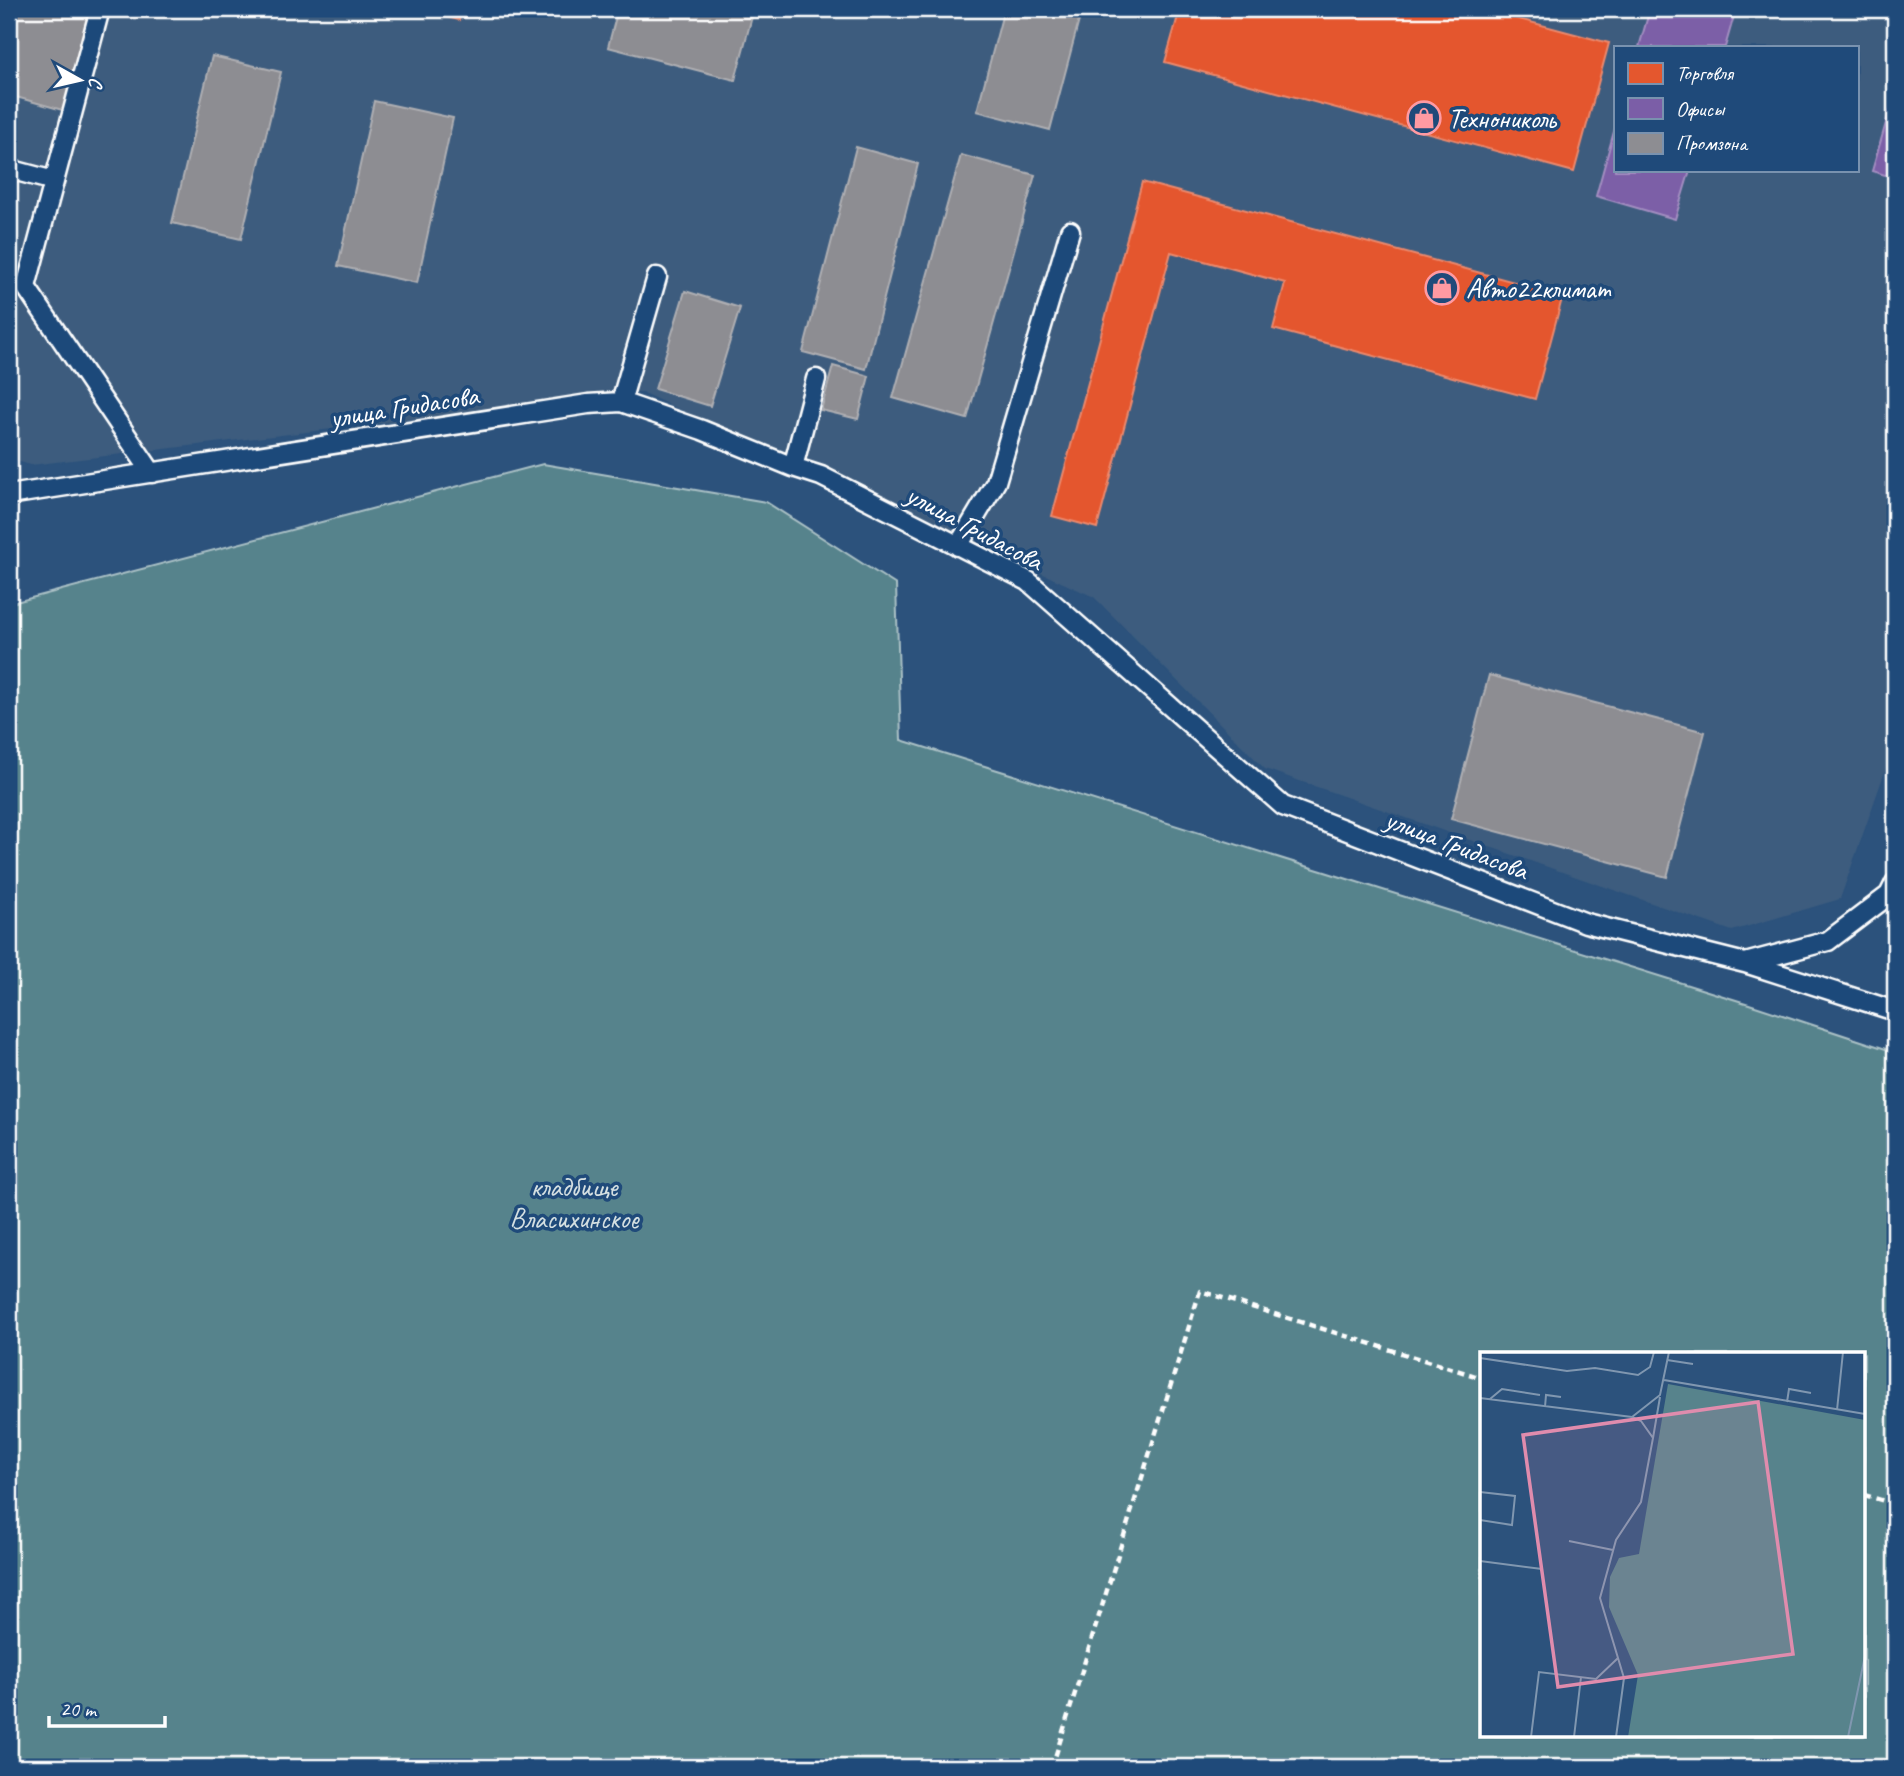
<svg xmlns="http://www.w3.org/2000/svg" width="1904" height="1776" font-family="Caveat,sans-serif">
  <rect width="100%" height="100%" fill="#2c527c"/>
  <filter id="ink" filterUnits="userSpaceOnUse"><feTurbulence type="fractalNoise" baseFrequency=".0143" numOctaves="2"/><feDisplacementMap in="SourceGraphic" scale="14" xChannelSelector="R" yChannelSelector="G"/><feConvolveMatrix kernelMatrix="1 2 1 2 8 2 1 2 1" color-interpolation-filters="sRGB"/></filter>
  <g filter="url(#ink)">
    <path fill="#3c5c7e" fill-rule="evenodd" d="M9,9h1886v734l-55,156 -108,32 -467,-162 -171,-172 -453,-205 -610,73 -22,-6zM1615,47h242v123h-242z"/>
    <path fill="#57838c" stroke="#abc1c6" stroke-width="2" fill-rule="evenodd" d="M543,464l223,38 130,83 5,155 848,264 146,48v715h-1886v-1165l3,1zM1482,1354h382v382h-382z"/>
    <path fill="#e4572e" stroke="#ec896d" stroke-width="2" d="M416,9h46l-3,11z
      M1180,9h301l128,34 -35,129 -409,-110z
      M1142,182l421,113 -28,104 -262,-70 12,-46 -114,-31 -74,276 -45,-12z"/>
    <path fill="#7b5ea7" stroke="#a38ec1" stroke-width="2" d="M1650,9h86l-11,38h-86z
      M1895,92v86l-23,-7z
      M1615,128v42h75l-15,49 -79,-23z"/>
    <path fill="#8d8d92" stroke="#afafb3" stroke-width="2" d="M9,9h85l-28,102 -57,-16z
      M618,9h136l-19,71 -127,-33z
      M1004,9h78l-32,121 -73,-19z
      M212,56l69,16 -40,167 -69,-16z
      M374,101l79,17 -36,165 -79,-17z
      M856,147l62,17 -52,205 -63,-17z
      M961,155l74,20 -68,244 -74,-21z
      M685,291l55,17 -30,98 -55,-17z
      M833,366l36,10 -11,43 -37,-9z
      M1489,675l216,57 -38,145 -216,-58z"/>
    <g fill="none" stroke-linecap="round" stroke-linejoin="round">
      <defs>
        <path id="service" d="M100,9l-74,278 126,186
          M9,169l45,12
          M621,402l36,-125
          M793,467l23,-88
          M9,495l579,-91 33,-2 81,28 91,37 28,9 207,105 255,225 303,117 159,40 83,-22 61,-46 6,-12
          M958,546l38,-64 74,-251
          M1745,963l150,48"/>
      </defs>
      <use href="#service" stroke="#fff" stroke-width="23"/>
      <path stroke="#fff" stroke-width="4.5" stroke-dasharray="7 5" stroke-linecap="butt" d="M1864,1495l31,9
        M1052,1767l148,-476 282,87"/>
      <use href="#service" stroke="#1f4a7a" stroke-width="18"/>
    </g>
  </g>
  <defs>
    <symbol id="shop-ring" viewBox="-11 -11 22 22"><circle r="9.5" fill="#1f4a7a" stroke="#ff9aa2" stroke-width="1.5"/><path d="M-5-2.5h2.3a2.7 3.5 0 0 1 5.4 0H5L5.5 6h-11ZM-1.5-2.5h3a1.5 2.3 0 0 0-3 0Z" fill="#ff9aa2"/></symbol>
  </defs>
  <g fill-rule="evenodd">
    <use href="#shop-ring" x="1405" y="99" width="38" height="38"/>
    <use href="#shop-ring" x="1423" y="269" width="38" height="38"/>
  </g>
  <g text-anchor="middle" stroke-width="7" stroke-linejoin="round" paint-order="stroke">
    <g font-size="28" fill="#fff" stroke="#1f4a7a" text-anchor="start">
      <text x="1448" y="128">Технониколь</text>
      <text x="1466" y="298">Авто22климат</text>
    </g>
    <g font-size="28" fill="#fff" stroke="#1f4a7a">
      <text transform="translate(404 406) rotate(-9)" y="10">улица Гридасова</text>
      <text transform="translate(975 527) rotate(28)" y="10">улица Гридасова</text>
      <text transform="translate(1457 844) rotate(21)" y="10">улица Гридасова</text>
    </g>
    <g font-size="28" fill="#d5e0e2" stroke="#1f4a7a">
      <text x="574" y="1196">кладбище<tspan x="574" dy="32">Власихинское</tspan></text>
    </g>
  </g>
  <g transform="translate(1480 1352)">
    <rect width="385" height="385" fill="#2c527c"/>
    <path d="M188,32l197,36v317h-237l10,-62 -29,-68 1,-30 9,-19 20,-4z" fill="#57838c"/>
    <path fill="none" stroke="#8097b0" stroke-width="2" d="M0,6l87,13 28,-3 43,7 12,-8 4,-15M187,8l26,4M184,28l201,34M0,46l152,19 9,4 12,17 -12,64 -25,38 -16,58 24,80 -8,59M10,47l12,-10 38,6M307,50l2,-13 22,4M65,55l1,-12 15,2M357,58l6,-58M152,65l28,-22 9,-43M173,86l7,-41M0,140l35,4 -3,29 -32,-5M89,189l44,9M0,209l62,8M51,385l8,-65 57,7 22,-21M94,385l7,-60M368,385l17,-81"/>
    <path fill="#e08cad" fill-opacity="0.15" stroke="#e08cad" stroke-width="3.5" d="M278,50l35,252 -235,33 -35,-252z"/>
    <rect width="385" height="385" fill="none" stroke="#fff" stroke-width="3.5"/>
  </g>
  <rect width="1904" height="1776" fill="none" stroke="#1f4a7a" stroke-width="35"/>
  <rect x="18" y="18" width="1869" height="1741" fill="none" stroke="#fff" stroke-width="2.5" filter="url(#ink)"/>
  <rect x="1614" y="46" width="245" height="126" fill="#1f4a7a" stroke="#7992af" stroke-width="2"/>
  <rect x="1628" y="63" width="35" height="21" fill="#e4572e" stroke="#7992af" stroke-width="2"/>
  <text x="1676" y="80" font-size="21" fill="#ffffff">Торговля</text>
  <rect x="1628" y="98" width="35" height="21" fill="#7b5ea7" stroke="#7992af" stroke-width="2"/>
  <text x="1676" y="116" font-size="21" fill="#ffffff">Офисы</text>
  <rect x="1628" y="133" width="35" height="21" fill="#8d8d92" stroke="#7992af" stroke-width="2"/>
  <text x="1676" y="150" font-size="21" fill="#ffffff">Промзона</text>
  <g transform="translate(80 80) rotate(98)" stroke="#1f4a7a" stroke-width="5" paint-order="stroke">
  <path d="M0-5L12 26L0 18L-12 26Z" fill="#ffffff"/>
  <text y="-10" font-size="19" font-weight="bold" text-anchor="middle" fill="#ffffff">С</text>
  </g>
  <path d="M49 1716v10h116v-10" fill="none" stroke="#ffffff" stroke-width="3.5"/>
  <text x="60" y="1716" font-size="21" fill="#ffffff" stroke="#1f4a7a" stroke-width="5" paint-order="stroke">20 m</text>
</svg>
